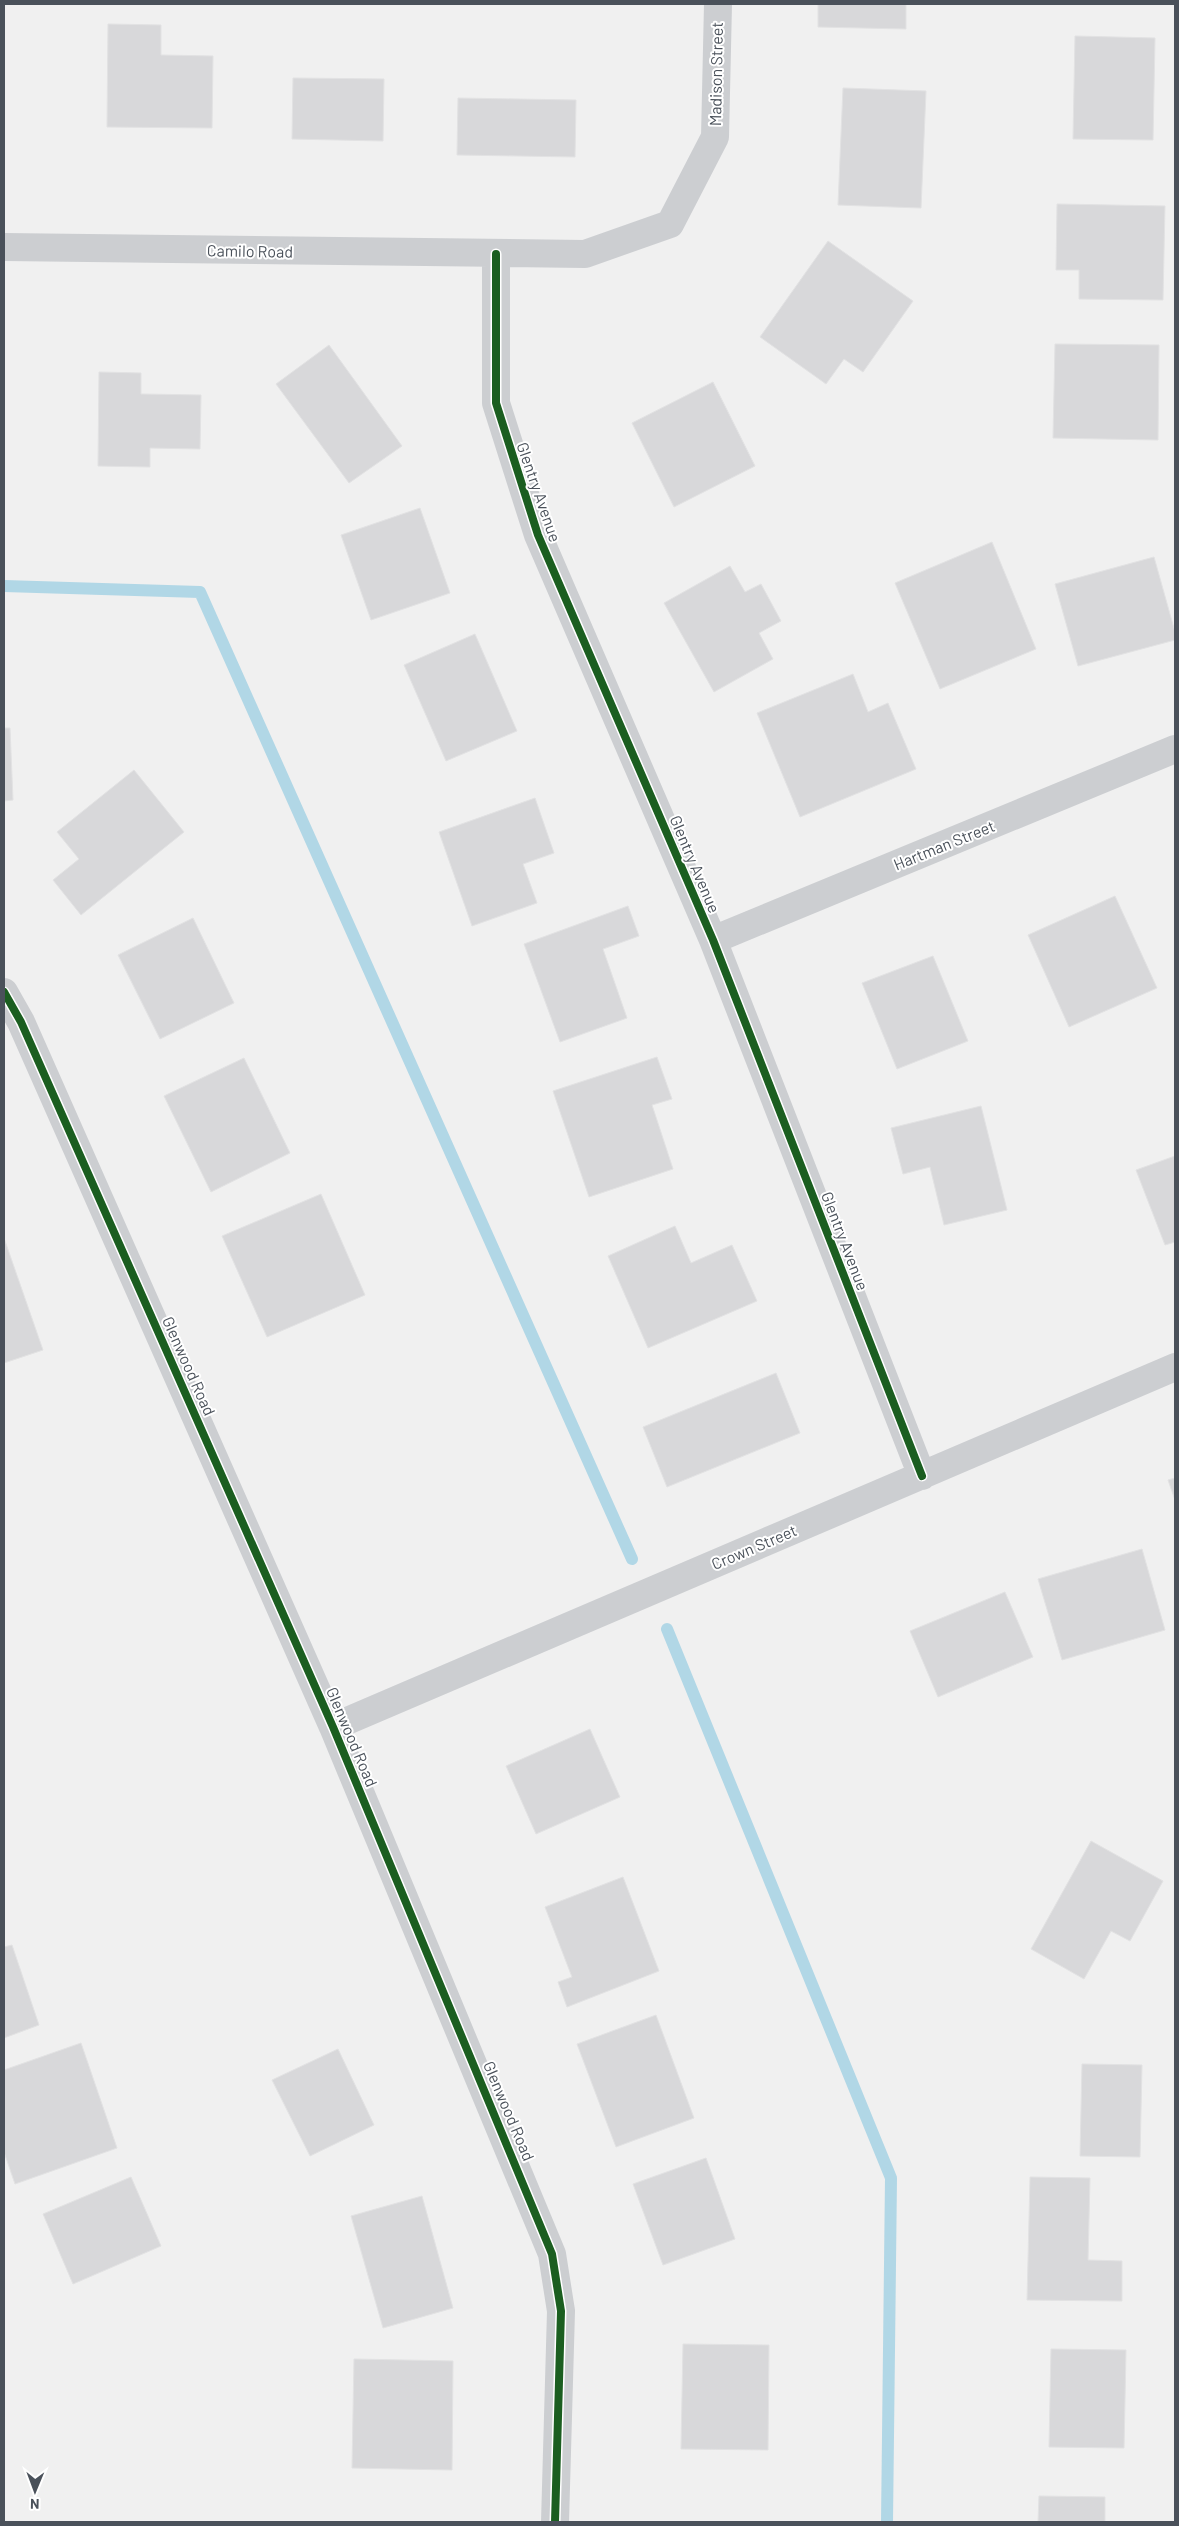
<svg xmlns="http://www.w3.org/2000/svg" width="1179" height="2526" font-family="Barlow,sans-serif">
  <rect width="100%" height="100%" fill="#f0f0f0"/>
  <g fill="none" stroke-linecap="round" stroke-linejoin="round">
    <path stroke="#b1d7e6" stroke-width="12" d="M4,586l196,6 432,967
      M667,1629l224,549 -4,344"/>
  </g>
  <path fill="#d8d8da" stroke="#e2e2e3" d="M818,4h88v25l-88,-2z
    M108,24l53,1v30l52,1 -1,72 -105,-1z
    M1075,36l80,2 -2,102 -80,-1z
    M293,78l91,1 -1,62 -91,-2z
    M843,88l83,3 -5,117 -83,-3z
    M458,98l118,2 -1,57 -118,-2z
    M1057,204l108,2 -2,94 -84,-1v-29h-23z
    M828,241l85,60 -50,71 -19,-13 -18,25 -66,-47z
    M1055,344l104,1 -1,95 -105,-2z
    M329,345l73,101 -53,37 -73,-99z
    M99,372l42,1v21l60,1 -1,54 -50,-1v19l-52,-1z
    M713,382l42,84 -81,41 -42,-84z
    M420,508l30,85 -79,27 -30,-85z
    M992,542l44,107 -96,40 -45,-106z
    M1154,557l21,75v8l-97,26 -23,-82z
    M730,566l15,26 16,-8 20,37 -22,12 14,26 -59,33 -50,-89z
    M475,634l42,97 -71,30 -42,-96z
    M853,674l15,38 20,-9 28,66 -116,48 -43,-104z
    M4,728h6l3,72 -9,1z
    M134,770l50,62 -103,83 -28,-35 26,-21 -22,-27z
    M535,798l19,55 -31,11 14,39 -65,23 -33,-94z
    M1115,896l42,92 -88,39 -41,-92z
    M628,906l11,30 -36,13 24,69 -67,24 -36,-98z
    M193,918l41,85 -74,36 -42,-84z
    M933,956l35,85 -71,28 -35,-86z
    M657,1057l15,42 -20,6 21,64 -84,28 -36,-106z
    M244,1058l46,95 -79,39 -47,-96z
    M981,1106l26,104 -63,15 -14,-58 -27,7 -12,-46z
    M1175,1156v86l-10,3 -29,-75z
    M321,1194l44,101 -98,42 -45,-101z
    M675,1226l16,37 41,-18 25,56 -109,47 -40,-92z
    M4,1238l39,112 -39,13z
    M776,1373l24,60 -133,54 -24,-60z
    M1175,1478v22l-7,-20z
    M1142,1549l23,81 -103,30 -24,-81z
    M1005,1592l28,65 -95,40 -28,-66z
    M590,1729l30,68 -84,37 -30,-68z
    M1091,1841l72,40 -33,60 -19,-10 -27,48 -53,-30z
    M623,1877l36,94 -92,36 -9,-25 14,-5 -27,-70z
    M12,1945l27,80 -35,13v-91z
    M656,2015l38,103 -78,29 -39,-103z
    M81,2043l36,105 -102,36 -11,-32v-82z
    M338,2049l36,76 -64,31 -38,-76z
    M1082,2064l60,1 -2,92 -60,-1z
    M706,2158l29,81 -72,26 -30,-81z
    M131,2177l30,69 -88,38 -30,-70z
    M1030,2177l60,1 -2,82 34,1v40l-95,-1z
    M422,2196l31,112 -70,20 -32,-112z
    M683,2344l86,1 -1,105 -87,-1z
    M1051,2349l75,1 -2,98 -75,-1z
    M354,2359l99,2 -1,109 -100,-2z
    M1039,2496l66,1v25h-67z"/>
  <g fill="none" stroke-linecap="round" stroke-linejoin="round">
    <path stroke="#ccced1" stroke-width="28" d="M4,247l581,7 85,-30 45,-87 3,-133
      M496,254v149l42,132 175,405 209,536
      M713,940l462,-191
      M4,992l17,30 312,705 219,527 9,57 -6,211
      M333,1727l842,-360"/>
    <defs>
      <path id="cycleway" d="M496,254v149l42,132 175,405 209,536
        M4,992l17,30 312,705 219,527 9,57 -6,211"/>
    </defs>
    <use href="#cycleway" stroke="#fff" stroke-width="11"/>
    <use href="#cycleway" stroke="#1b5e20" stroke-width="8"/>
  </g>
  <g text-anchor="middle" stroke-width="4" stroke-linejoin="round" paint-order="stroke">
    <g font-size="16" fill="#4a515a" stroke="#fff">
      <text transform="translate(716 74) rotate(-89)" y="6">Madison Street</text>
      <text transform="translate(250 251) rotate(1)" y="6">Camilo Road</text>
      <text transform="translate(539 492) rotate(71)" y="6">Glentry Avenue</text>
      <text transform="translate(944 845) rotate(-22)" y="6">Hartman Street</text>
      <text transform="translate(695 864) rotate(67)" y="6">Glentry Avenue</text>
      <text transform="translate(845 1241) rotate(69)" y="6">Glentry Avenue</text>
      <text transform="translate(189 1366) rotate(66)" y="6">Glenwood Road</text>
      <text transform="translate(754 1547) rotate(-23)" y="6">Crown Street</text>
      <text transform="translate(352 1737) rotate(67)" y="6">Glenwood Road</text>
      <text transform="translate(509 2111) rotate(67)" y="6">Glenwood Road</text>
    </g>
  </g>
  <rect width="1179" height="2526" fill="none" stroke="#4a515a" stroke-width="10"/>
  <g transform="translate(35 2491) rotate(181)" stroke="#ffffff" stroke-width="4" paint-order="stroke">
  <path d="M0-4L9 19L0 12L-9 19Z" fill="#4a515a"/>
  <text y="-8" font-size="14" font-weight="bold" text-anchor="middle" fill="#4a515a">N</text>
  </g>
</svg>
